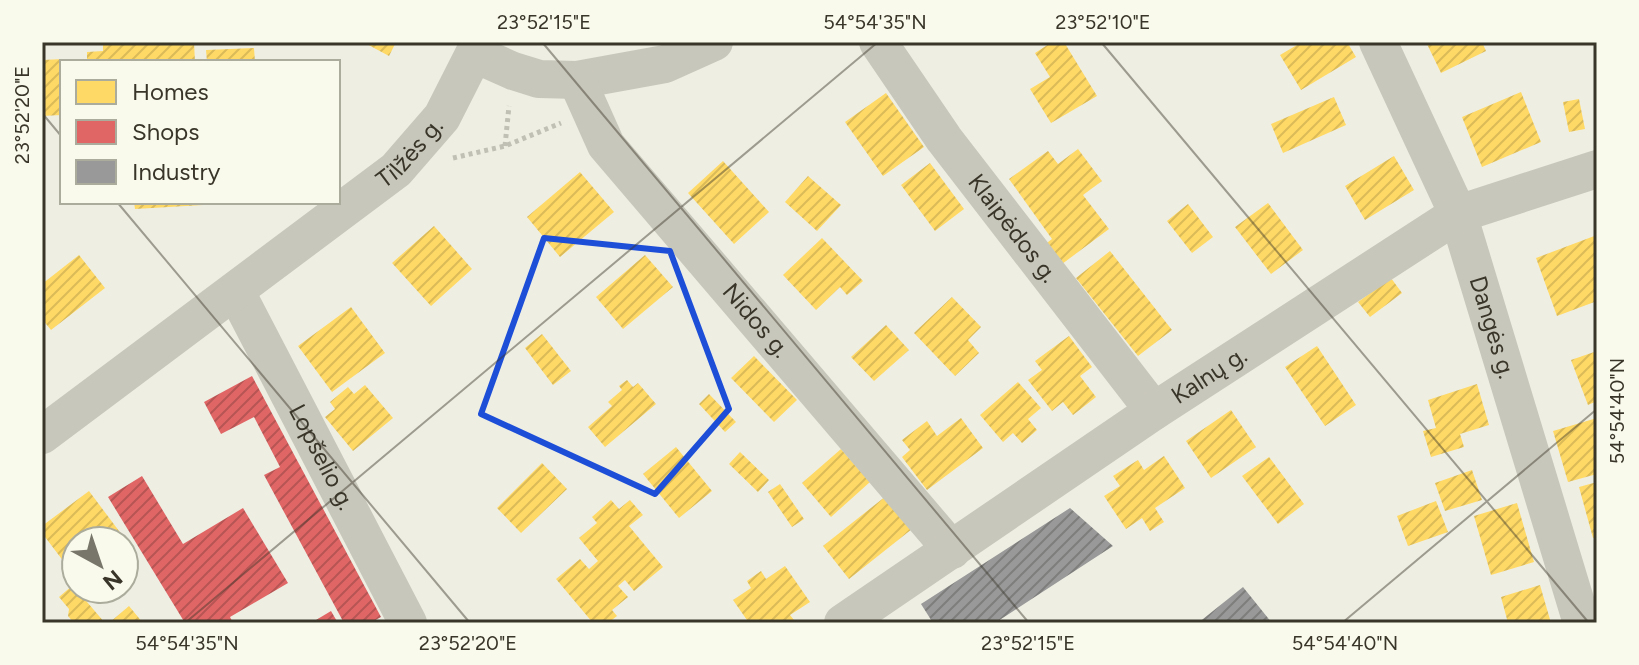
<svg xmlns="http://www.w3.org/2000/svg" width="1639" height="665" font-family="Figtree,sans-serif">
  <defs>
    <pattern id="homes-hatch" width="6" height="6" patternUnits="userSpaceOnUse" patternTransform="scale(2)"><rect width="6" height="6" fill="#ffd966"/><path d="M-1 1l2-2M0 6l6-6M5 7l2-2" fill="none" stroke="#dbbb58"/></pattern>
    <pattern id="shops-hatch" width="6" height="6" patternUnits="userSpaceOnUse" patternTransform="scale(2)"><rect width="6" height="6" fill="#e06666"/><path d="M-1 1l2-2M0 6l6-6M5 7l2-2" fill="none" stroke="#b75554"/></pattern>
    <pattern id="industry-hatch" width="6" height="6" patternUnits="userSpaceOnUse" patternTransform="scale(2)"><rect width="6" height="6" fill="#999"/><path d="M-1 1l2-2M0 6l6-6M5 7l2-2" fill="none" stroke="#7e7e7d"/></pattern>
  </defs>
  <rect width="100%" height="100%" fill="#eeeee3"/>
  <path fill="url(#homes-hatch)" d="M103,42h91l1,20h-108v-10l16,-1z
    M363,42h33l-7,14z
    M1052,42h12l33,54 -46,27 -21,-34 20,-12 -15,-24z
    M1302,42h45l9,15 -55,33 -21,-35z
    M1426,42h56l4,9 -45,22z
    M254,48l1,14h-48l-1,-12z
    M64,59l-2,56 -20,1v-56z
    M1521,92l20,50 -59,25 -20,-50z
    M886,93l38,54 -41,29 -38,-54z
    M1334,97l12,28 -63,28 -12,-29z
    M1579,99l6,30 -16,3 -6,-30z
    M1078,149l24,32 -19,14 26,34 -55,41 -15,-21 13,-10 -43,-60 39,-28 10,13z
    M1394,156l20,34 -49,30 -20,-34z
    M723,161l46,51 -35,32 -46,-51z
    M930,163l34,46 -29,22 -34,-46z
    M580,172l34,40 -54,45 -33,-40z
    M808,176l33,29 -24,26 -32,-29z
    M134,202h68l1,3 -68,4z
    M1268,203l35,47 -32,24 -36,-47z
    M1188,204l25,33 -21,16 -25,-32z
    M434,226l38,43 -41,37 -39,-43z
    M1597,235v66l-40,15 -21,-58z
    M822,238l41,43 -16,14 -7,-8 -24,23 -33,-35z
    M1110,251l62,79 -34,26 -62,-78z
    M79,255l26,33 -54,42 -9,-11v-35z
    M645,255l28,32 -50,42 -27,-32z
    M1391,278l11,15 -32,24 -12,-15z
    M952,297l29,30 -13,13 11,13 -24,23 -41,-43z
    M351,307l34,46 -53,39 -34,-46z
    M886,325l23,25 -35,31 -23,-24z
    M542,334l29,37 -18,14 -28,-37z
    M1069,336l23,31 -12,9 16,21 -23,18 -10,-13 -11,9 -24,-31 14,-10 -7,-9z
    M1317,346l39,59 -31,21 -40,-59z
    M1597,351v50l-9,4 -17,-45z
    M754,356l43,44 -23,22 -43,-44z
    M627,380l6,7 5,-4 18,21 -51,43 -17,-20 24,-21 -4,-4 14,-12 -3,-4z
    M1018,382l23,26 -13,11 9,11 -15,13 -9,-10 -10,9 -23,-27z
    M1477,384l12,41 -29,9 4,13 -33,10 -8,-26 13,-3 -8,-28z
    M365,385l28,33 -40,33 -28,-34 10,-8 -5,-7 18,-15 6,7z
    M709,394l27,28 -11,10 -26,-28z
    M1231,410l25,37 -45,31 -25,-37z
    M961,418l22,30 -56,42 -25,-33 8,-7 -8,-10 25,-19 10,15z
    M1597,418v56l-29,8 -15,-51z
    M676,447l36,44 -33,27 -36,-44z
    M841,449l29,33 -39,35 -29,-34z
    M740,452l29,28 -11,12 -29,-28z
    M1164,456l21,32 -30,20 9,14 -14,9 -8,-13 -16,11 -22,-33 16,-10 -7,-10 25,-16 6,10z
    M1269,457l35,47 -26,20 -36,-48z
    M542,463l25,26 -46,44 -24,-25z
    M1472,470l10,30 -37,11 -10,-28z
    M1597,482v55l-4,1 -14,-51z
    M780,484l24,35 -12,8 -24,-35z
    M89,491l33,44 -8,6h-38v18l-9,7 -25,-33v-7z
    M886,496l26,33 -63,50 -26,-33z
    M611,500l8,9 11,-9 13,15 -14,11 34,41 -29,24 -9,-11 -7,6 10,11 -16,13 5,6 -9,7h-15l-37,-44 24,-20 9,10 9,-8 -19,-23 18,-15 -5,-6z
    M1436,501l12,31 -40,14 -11,-30z
    M1517,503l17,59 -43,13 -17,-59z
    M785,566l25,36 -20,13 4,5 -4,3h-41l-16,-23 18,-12 -4,-7 14,-10 5,8z
    M73,585l3,4 29,34h-31l-6,-7 1,-7 -10,-12z
    M1540,585l11,38h-43l-7,-26z
    M129,606l14,17h-34z"/>
  <path fill="url(#shops-hatch)" d="M252,376l129,241 -11,6h-26l-80,-148 16,-8 -26,-50 -33,17 -17,-32z
    M142,476l41,68 60,-36 45,75 -58,34 3,6h-48l-77,-126z
    M331,611l7,12h-27z"/>
  <path fill="url(#industry-hatch)" d="M1070,508l43,38 -118,77h-62l-12,-19z
    M1243,587l29,36h-74z"/>
  <g fill="none" stroke-linecap="round" stroke-linejoin="round">
    <path stroke="#c1c0b4" stroke-width="5" stroke-dasharray="4 4" stroke-linecap="butt" d="M505,146l4,-40
      M453,158l52,-12 56,-23"/>
    <g stroke="#c8c7bb" stroke-width="38">
      <path id="s1" d="M878,42l66,97 210,272"/>
      <path id="s2" d="M1378,42l80,172 124,409"/>
      <path d="M475,54l38,17 26,8 38,1 88,-16 49,-22"/>
      <path id="s3" d="M577,80l29,65 346,405"/>
      <path id="s4" d="M236,292l172,331"/>
      <path id="s5" d="M42,435l354,-265 46,-53 38,-75"/>
      <path id="s6" d="M843,623l311,-212 304,-197 139,-45"/>
    </g>
  </g>
  <path fill="none" stroke="#1d4ed8" stroke-width="6" stroke-linejoin="round" d="M544,238l126,13 59,158 -74,85 -174,-80z"/>
  <path fill="none" stroke="#393629" stroke-width="2" stroke-opacity="0.45" d="M542,42l487,581M1101,42l488,581M42,113l20,24M117,202l353,421M185,623l693,-581M1342,623l255,-214"/>
  <g text-anchor="middle" stroke-width="8" stroke-linejoin="round" paint-order="stroke">
    <g font-size="24" fill="#393629" stroke="#f9faeb">
      <text dy="8" stroke="none"><textPath href="#s5" startOffset="464">Tilžės g.</textPath></text>
      <text dy="8" stroke="none"><textPath href="#s1" startOffset="230">Klaipėdos g.</textPath></text>
      <text dy="8" stroke="none"><textPath href="#s3" startOffset="302">Nidos g.</textPath></text>
      <text dy="8" stroke="none"><textPath href="#s2" startOffset="308">Dangės g.</textPath></text>
      <text dy="8" stroke="none"><textPath href="#s6" startOffset="442">Kalnų g.</textPath></text>
      <text dy="8" stroke="none"><textPath href="#s4" startOffset="186">Lopšelio g.</textPath></text>
    </g>
  </g>
  <rect width="1639" height="665" fill="none" stroke="#f9faeb" stroke-width="88"/>
  <rect x="60" y="60" width="280" height="144" fill="#f9faeb" stroke="#acac9d" stroke-width="2"/>
  <rect x="76" y="80" width="40" height="24" fill="#ffd966" stroke="#acac9d" stroke-width="2"/>
  <text x="132" y="100" font-size="24" fill="#393629">Homes</text>
  <rect x="76" y="120" width="40" height="24" fill="#e06666" stroke="#acac9d" stroke-width="2"/>
  <text x="132" y="140" font-size="24" fill="#393629">Shops</text>
  <rect x="76" y="160" width="40" height="24" fill="#999999" stroke="#acac9d" stroke-width="2"/>
  <text x="132" y="180" font-size="24" fill="#393629">Industry</text>
  <g transform="translate(100 565) rotate(140)"><circle r="38" fill="#f9faeb" stroke="#acac9d" stroke-width="2"/>
  <path d="M0-6L14 30L0 20L-14 30Z" fill="#78766a"/>
  <text y="-12" font-size="22" font-weight="bold" text-anchor="middle" fill="#393629">N</text>
  </g>
  <rect x="44" y="44" width="1551" height="577" fill="none" stroke="#393629" stroke-width="3"/>
  <g font-size="20" text-anchor="middle" fill="#393629">
    <text x="544" y="29">23°52'15"E</text>
    <text x="875" y="29">54°54'35"N</text>
    <text x="1103" y="29">23°52'10"E</text>
    <text transform="translate(22 115) rotate(-90)" y="7">23°52'20"E</text>
    <text transform="translate(1617 411) rotate(-90)" y="7">54°54'40"N</text>
    <text x="187" y="650">54°54'35"N</text>
    <text x="468" y="650">23°52'20"E</text>
    <text x="1028" y="650">23°52'15"E</text>
    <text x="1345" y="650">54°54'40"N</text>
  </g>
</svg>
